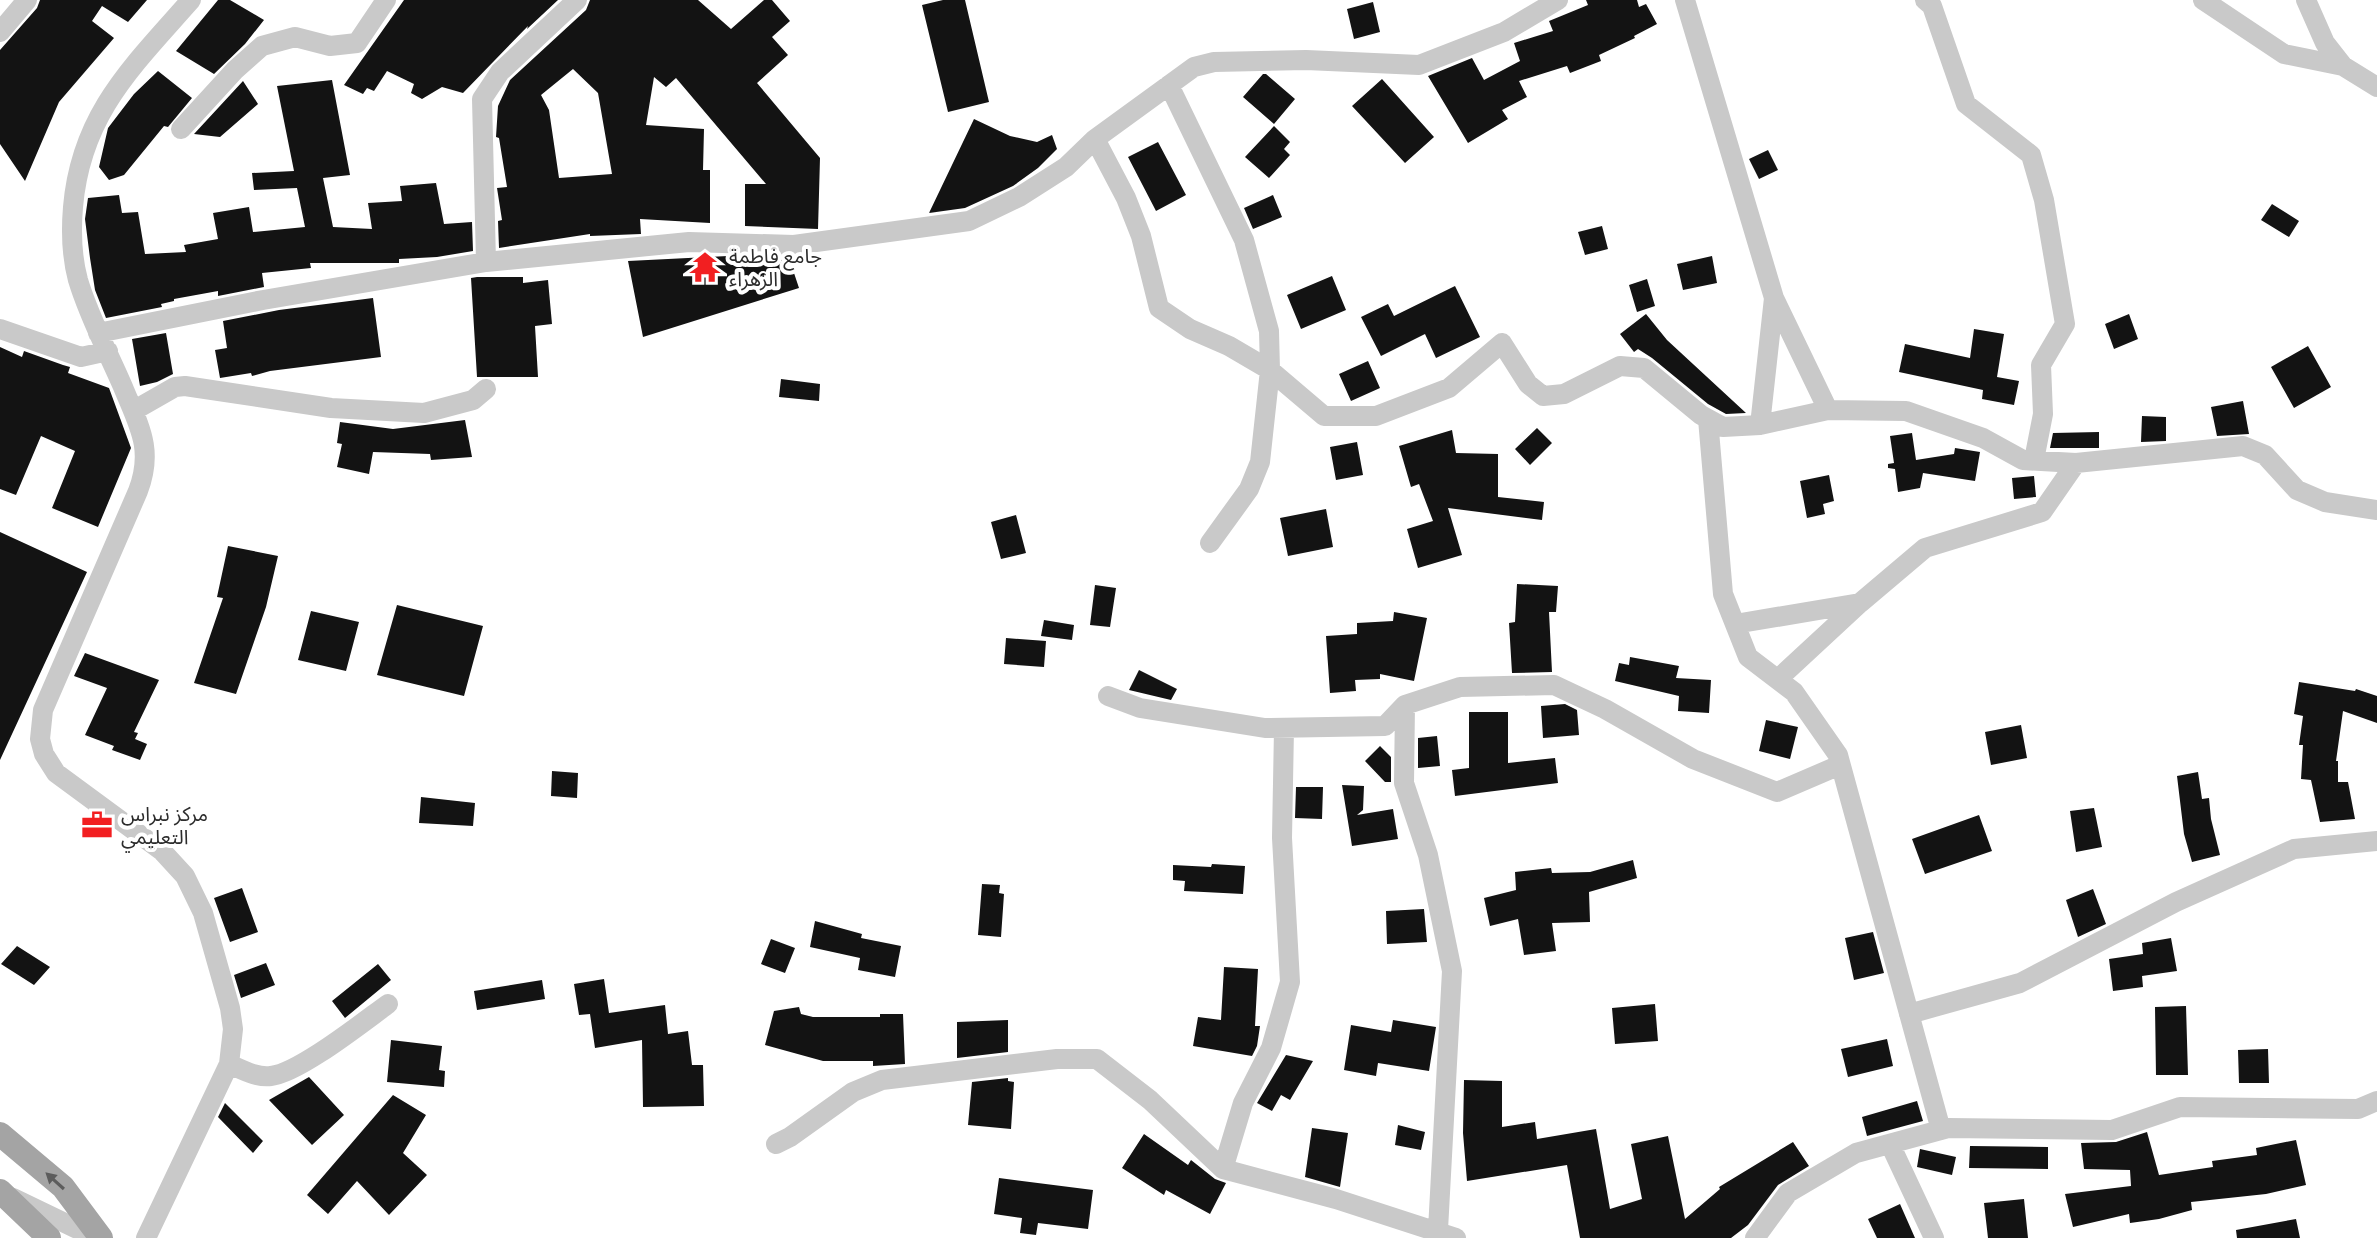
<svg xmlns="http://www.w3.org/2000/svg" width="2377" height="1238" font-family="'Fira Sans Condensed','Noto Sans Arabic',sans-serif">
  <rect width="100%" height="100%" fill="#fff"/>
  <path fill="#131313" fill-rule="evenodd" d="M40,0h107l-19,22 -26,-16 -10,15 22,17 -55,64 -34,79 -25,-37v-94l37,-42z
    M218,0h12l34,20 -19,24 -31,30 -38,-23z
    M404,0h154l-31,29 1,-3 -65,67 -21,-6 -20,12 -11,-6 3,-9 -27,-13 -13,20 -7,-3 -4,6 -19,-9z
    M590,0h108l33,29 33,-29h8l18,21 -18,16 16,18 -31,28 63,75 -2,71 -73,-3v-42h21l-90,-106 -10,9 -12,-10 -8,48 58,4 -1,41h7v53l-70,-4 1,15 -51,2v-2l-91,14 -1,-27 4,-1 -5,-32 10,-1 -8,-49 -3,-1 2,-31 12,-26 76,-70zM573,69l25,24 14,81 -53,4 -10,-68 -8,-15z
    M943,0h22l24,102 -41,10 -26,-107z
    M1586,0h51l2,7 7,-3 11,20 -23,12 1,2 -36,17 2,6 -31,12 -3,-7 -48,15 8,16 -25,13 6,9 -40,24 -40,-67 44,-18 12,22 36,-19 -6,-18 39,-12 -4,-10 39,-16z
    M1373,2l7,30 -26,7 -7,-30z
    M158,71l34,27 -24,29 -4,-1 -40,49 -15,5 -10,-13 9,-39 26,-34z
    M1263,74h3l29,25 -21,25 -31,-27z
    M1382,79l52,58 -29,26 -53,-57z
    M332,80l18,95 -27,3 10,49 39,2 -4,-26 34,-2 -2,-15 36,-3 8,41 28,-2 1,29 -36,6 -38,2v4h-89l1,5 -49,5 2,14 -46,9v-5l-44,8v2l-13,3 1,3 -56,11 -11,-28 -5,-32 -5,-39 3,-21 31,-3 3,18 16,-1 7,42 41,-2 -2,-7 34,-6 -5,-26 36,-6 4,25 52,-5 -8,-39 -43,2 -2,-17 42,-2 -17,-85z
    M243,81l15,23 -38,33 -26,-3z
    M974,119l36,17 27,6 15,-7 5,14 -19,19 -25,18 -48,22 -36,5z
    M1274,126l16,16 -6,7 6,6 -21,23 -24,-21z
    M1158,142l28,53 -30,16 -28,-54z
    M1768,150l10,20 -19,9 -10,-20z
    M1273,195l9,22 -29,12 -9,-21z
    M2272,204l27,17 -10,16 -28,-17z
    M1602,226l6,23 -23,6 -7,-23z
    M728,256l61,2 10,30 -156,49 -15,-76z
    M1712,256l5,27 -34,7 -6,-26z
    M1332,276l14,34 -45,19 -14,-34z
    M477,277h46v6l25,-3 4,44 -17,2 3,51h-61l-6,-99z
    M1647,279l8,27 -18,6 -8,-27z
    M1455,286l25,51 -44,21 -11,-24 -44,22 -20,-39 27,-13 6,12z
    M373,298l8,59 -111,14 -18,5 -1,-3 -31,5 -5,-28 12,-2 -4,-27 56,-11z
    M1646,314l21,26 79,73 -20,1 -18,-10 -56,-46 -14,-9 -4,3 -14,-18z
    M2129,314l9,25 -24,10 -9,-25z
    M1974,329l30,5 -7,43 22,4 -5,24 -32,-6 1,-9 -84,-18 6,-28 65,14z
    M166,333l7,41 -16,8 -17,4 -8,-47z
    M2308,346l23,41 -37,21 -23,-41z
    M0,347l22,10 2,-6 39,14 7,2 -2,6 41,15 22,60 -33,79 -46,-19 23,-57 -34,-15 -25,59 -16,-6z
    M1368,361l12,27 -29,13 -12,-27z
    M781,379l39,5 -1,17 -40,-4z
    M2243,401l6,33 -32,2 -6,-29z
    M2142,416l24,1v24l-25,1z
    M465,420l7,37 -41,3 -1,-6 -57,-2 -4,22 -32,-7 5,-23 -5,-1 3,-21 53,7z
    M1537,428l15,15 -22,22 -15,-16z
    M1452,430l4,23 42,1v43l46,5 -2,18 -94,-12 14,47 -44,13 -11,-39 26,-8 -14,-37 -8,3 -12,-41z
    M2099,432v16h-49l3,-15z
    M1912,433l4,27 38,-6 1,-6 25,4 -5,29 -52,-8 -3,15 -22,4 -3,-23 -7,-1v-4l6,-1 -4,-27z
    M1357,442l6,33 -27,5 -6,-33z
    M1829,475l5,26 -11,3 2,10 -18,4 -7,-37z
    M2034,476l2,21 -22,2 -2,-21z
    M1326,509l7,38 -45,9 -8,-38z
    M1016,515l10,38 -25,6 -10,-37z
    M0,532l87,40 -87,188z
    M228,546l50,10 -12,51 -30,87 -42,-11 29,-85 -6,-1z
    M1517,584l41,2 -2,26h-7l3,60 -40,1 -3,-50 6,-1z
    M1095,585l21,3 -6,39 -20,-2z
    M397,605l86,21 -19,70 -87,-21z
    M311,611l48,11 -13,49 -48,-11z
    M1394,612l33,6 -13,63 -34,-7v5l-25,1 1,11 -26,2 -4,-57 31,-2v-11l36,-2z
    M1044,620l30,5 -2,15 -31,-4z
    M1006,638l40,3 -2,26 -40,-3z
    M85,653l74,27 -25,52 4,1 -3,6 12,5 -7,16 -28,-10 2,-4 -29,-11 22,-47 -33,-12z
    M1630,657l49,9 -3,12 35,2 -2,33 -31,-2 1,-15 -64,-15 4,-18 10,2z
    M1139,670l38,19 -6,11 -42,-10z
    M2299,682l56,9 1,-2 21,7v27l-34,-12 -7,50h2v21h10l7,37 -35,3 -9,-42 -10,-1 2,-34h-4l4,-29 -9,-2z
    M1565,704l12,6 2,25 -36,3 -2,-32z
    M1469,712h39v51l47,-5 3,25 -103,13 -3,-26 17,-2z
    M1766,720l32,7 -8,32 -31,-8z
    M2021,725l6,33 -36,7 -6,-33z
    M1437,736l3,30 -22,2v-30z
    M1380,746l11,11v25h-6l-20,-21z
    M552,771l26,2 -1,25 -26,-2z
    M2198,772l4,27 7,-1 2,21 9,36 -28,7 -8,-28 -7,-58z
    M1342,785l22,1 -1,24 -6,5 36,-6 5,30 -46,7z
    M1296,787h27l-1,32 -27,-1z
    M421,797l54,6 -2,23 -54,-3z
    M2094,808l8,39 -26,5 -6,-41z
    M1979,815l13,36 -67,23 -13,-35z
    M1633,860l4,18 -48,14 1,30 -38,1 4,28 -32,4 -6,-36 -28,7 -6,-28 32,-8 -1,-18 36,-4 1,5 38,-1z
    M1212,864l33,2 -2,28 -59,-3 1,-10 -12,-1v-15l38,2z
    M982,884l18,1 -1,8 5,1 -3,43 -23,-2z
    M242,888l16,44 -28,10 -16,-44z
    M2093,889l13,35 -28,13 -12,-37z
    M1424,909l3,33 -40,2 -1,-33z
    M815,921l47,13 -1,4 40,8 -6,31 -37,-7 2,-12 -50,-11z
    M1873,932l11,41 -30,7 -9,-42z
    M2171,938l6,33 -35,5 1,11 -30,4 -4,-32 34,-5 -1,-11z
    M771,939l24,9 -10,25 -24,-9z
    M17,946l33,21 -16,18 -33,-21z
    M266,963l9,22 -34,13 -7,-23z
    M378,964l13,16 -46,38 -13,-17z
    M1224,967l34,2 -3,57h5l-3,20 -5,10 -59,-10 5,-29 23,3z
    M604,979l5,34 56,-8 3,29 20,-3 4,34h11l1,41 -61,1 -1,-67 -47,8 -5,-34 -11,1 -5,-31z
    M542,980l3,19 -68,11 -3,-19z
    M1655,1004l3,37 -43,3 -3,-36z
    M2186,1006l2,69h-32l-1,-68z
    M799,1007l2,7 12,3h67v-3h23l2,50 -32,2v-5h-50l-58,-16 9,-34z
    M1008,1020v32l-51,6v-36z
    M1393,1020l43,7 -7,44 -51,-8 -2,13 -32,-6 7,-45 40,7z
    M1887,1039l6,27 -45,11 -7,-28z
    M391,1040l51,6 -3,24 6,1 -1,16 -57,-5z
    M2268,1049l1,34h-30l-1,-33z
    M1286,1055l27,6 -23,39 -9,-5 -9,16 -15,-8z
    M309,1077l35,38 -32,30 -43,-45z
    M1008,1078v3l6,1 -3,47 -43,-4 4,-43z
    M1464,1080l38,1v46l33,-5 2,17 59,-10 14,80 32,-10 -11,-55 37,-8 17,83 35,-30 -1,-2 74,-45 16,24 -31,19 -30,40 -17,13h-151l-13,-73 -100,16 -4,-48z
    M393,1095l33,20 -23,38 24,22 -38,40 -32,-34 -29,33 -21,-19z
    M1917,1101l6,20 -56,15 -5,-19z
    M225,1103l38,38 -10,12 -35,-36z
    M1398,1125l27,7 -4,18 -26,-5z
    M1312,1128l36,5 -8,54 -35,-10z
    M2147,1132l12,43 54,-8 -1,-6 45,-6 -1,-7 40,-8 10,45 -40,9 -75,8 1,8 -33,9 -29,4 -1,-9 -56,13 -8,-33 66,-8 -1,-16 -46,-1 -3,-26 35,-1z
    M1144,1134l44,31 3,-5 24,19 11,4 -16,31 -44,-24 -2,5 -42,-27z
    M1970,1146l78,1v22l-79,-1z
    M1920,1149l36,8 -4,18 -35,-8z
    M999,1178l94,12 -5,39 -50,-6 -2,12 -16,-2 2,-15 -28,-4z
    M2024,1199l4,39h-40l-4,-35z
    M1900,1204l15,34h-38l-9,-19z
    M2296,1219l4,19h-63l-1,-8z"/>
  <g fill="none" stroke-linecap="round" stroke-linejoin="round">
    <path stroke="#c9c9c9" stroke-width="20" d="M1685,0l89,298 54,112
      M1925,0l7,6 34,98 65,51 13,45 21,124 -24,41 2,49 -9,46
      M2203,0l81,54 59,12
      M2306,0l19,43 18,23 34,21
      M0,32l27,-32
      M1169,85l75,155 25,91 1,39 -10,92 -11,27 -39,54
      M181,129l54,-59 27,-24 33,-9 35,9 27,-3 29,-43
      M1095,139l31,59 15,38 18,72 31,21 39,17 41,24 54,46h52l73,-28 53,-45 26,41 15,12 21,-2 56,-28 24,2 57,47 22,12 37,-2 68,-15 78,1 77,27 40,22 53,3 167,-17 22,9 32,35 28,12 52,8
      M486,262l-4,-163 18,-27 77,-72
      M0,329l81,28 27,-6
      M98,333l165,-33 223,-38 203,-20 105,3 175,-24 50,-24 47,-30 29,-28 99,-72 20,-5 92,-2 113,5 85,-33 54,-32
      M133,411l42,-24 10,-1 146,22 93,5 49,-13 13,-11
      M1708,419l15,175 25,63 46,35 44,63 103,375
      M1760,425l14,-127
      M1735,624l125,-21
      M1778,679l82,-76 65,-55 117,-36 34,-49
      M1108,696l32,12 125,20 120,-2 20,-21 55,-18 94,-2 51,24 88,50 84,33 63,-27
      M1405,705l-1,78 24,72 24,116 -14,259
      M1909,1014l111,-31 156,-81 118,-53 83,-8
      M229,1064c14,6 28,14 42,12 28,-3 92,-54 117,-72
      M776,1144l14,-7 63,-45 29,-12 175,-21h40l53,41 73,69 113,30 120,39
      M1890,1144l44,94
      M1223,1169l20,-66 28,-55 19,-66 -8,-144 2,-110
      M13,1198l83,40
      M146,1238l83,-174 4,-35 -3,-21 -27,-95 -18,-37 -23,-25 -106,-78 -12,-19 -4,-15 3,-29 95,-219c16,-42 1,-65 -15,-104 -15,-35 -34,-70 -45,-107 -6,-22 -7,-49 -5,-73 8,-93 59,-140 118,-207
      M1755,1238l33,-45 68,-40 92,-25 164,2 68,-23 178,2 19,-8"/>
    <path stroke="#a4a4a4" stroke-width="24" d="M0,1134l63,53 38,51
      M0,1191l49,47"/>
  </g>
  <defs><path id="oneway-solid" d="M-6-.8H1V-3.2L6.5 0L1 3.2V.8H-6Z" transform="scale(2)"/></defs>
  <use fill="#5c5c5c" href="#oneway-solid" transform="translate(55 1181) rotate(-138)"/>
  <defs>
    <symbol id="temple-bare" viewBox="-9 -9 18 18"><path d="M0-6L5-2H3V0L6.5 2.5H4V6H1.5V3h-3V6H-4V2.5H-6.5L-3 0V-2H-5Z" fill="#f21f21" stroke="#fff" stroke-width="2.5" paint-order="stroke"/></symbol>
    <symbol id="office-bare" viewBox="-9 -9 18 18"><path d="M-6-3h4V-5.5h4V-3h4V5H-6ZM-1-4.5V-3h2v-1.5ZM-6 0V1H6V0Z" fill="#f21f21" stroke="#fff" stroke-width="2.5" paint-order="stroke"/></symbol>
  </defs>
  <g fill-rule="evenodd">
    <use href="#temple-bare" x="683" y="245" width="44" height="44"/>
    <use href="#office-bare" x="75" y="803" width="44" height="44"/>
  </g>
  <g text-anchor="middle" stroke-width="8" stroke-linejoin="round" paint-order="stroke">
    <g font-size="20" fill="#2c2c2c" stroke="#fff" text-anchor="start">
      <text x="729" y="263">جامع فاطمة<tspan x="729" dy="23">الزهراء</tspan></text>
      <text x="121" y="821">مركز نبراس<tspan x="121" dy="23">التعليمي</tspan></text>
    </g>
  </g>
</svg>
